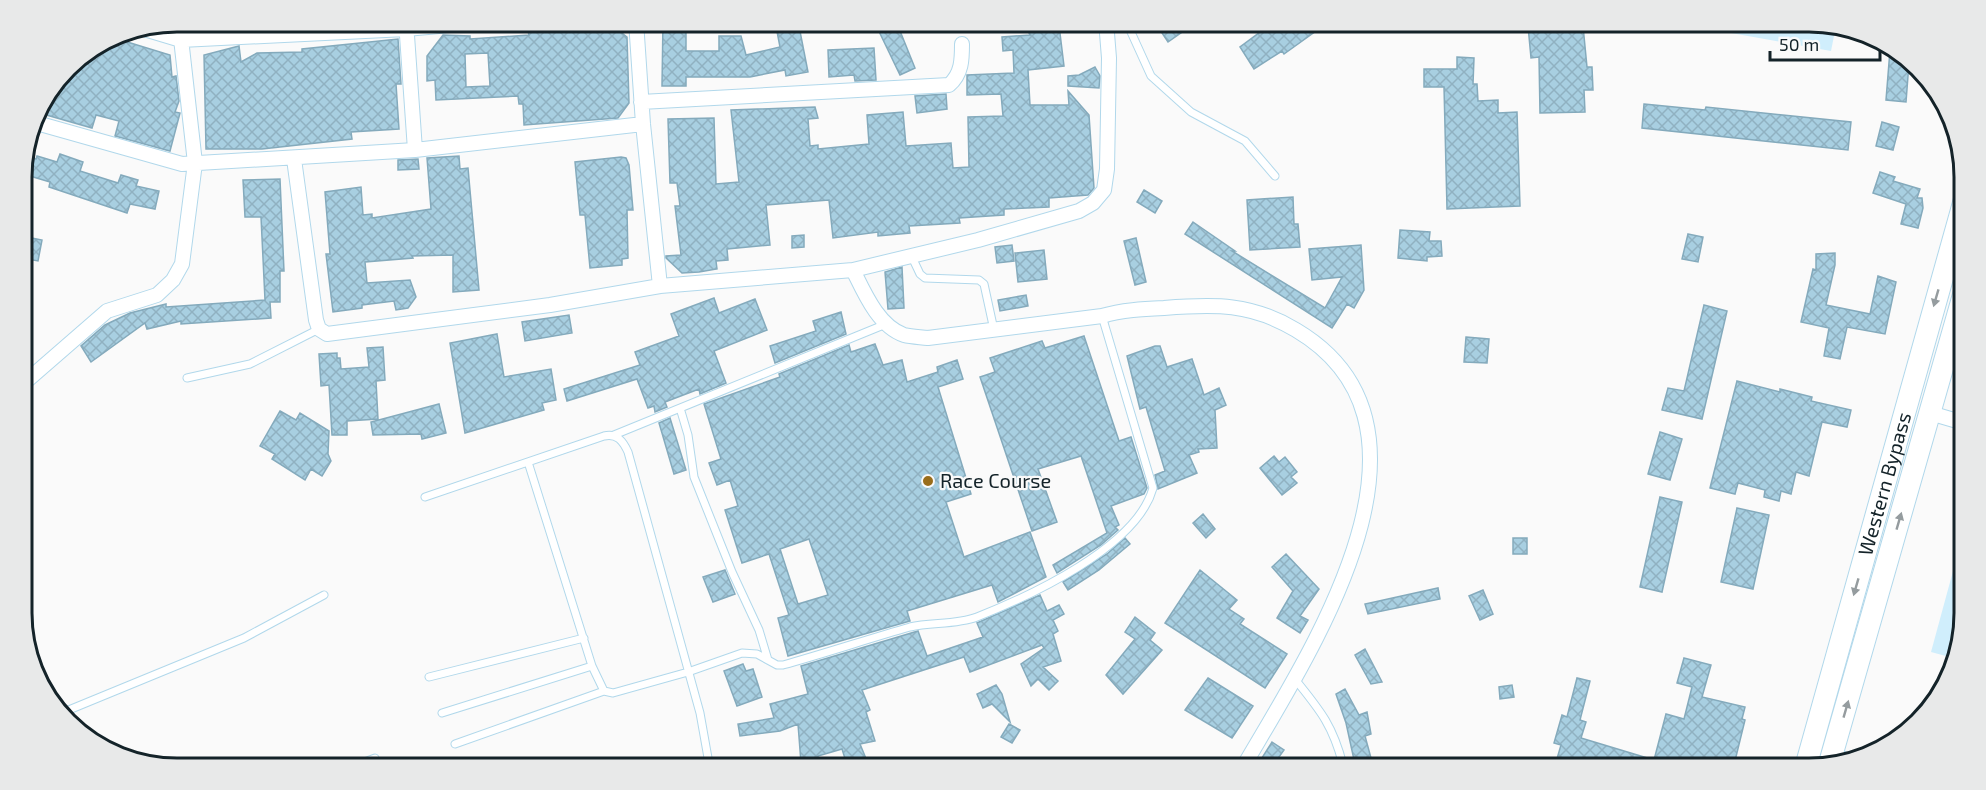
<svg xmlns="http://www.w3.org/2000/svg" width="1986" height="790" font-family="'Exo 2',sans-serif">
  <defs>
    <pattern id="building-cross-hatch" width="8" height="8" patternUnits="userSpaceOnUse" patternTransform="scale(1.5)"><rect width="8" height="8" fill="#a8cfe1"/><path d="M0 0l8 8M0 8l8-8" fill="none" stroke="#90b1c1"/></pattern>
  </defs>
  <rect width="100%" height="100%" fill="#fafafa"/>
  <path fill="#d0eefc" d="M1664,21h145l27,5 -5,25z
    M1965,527v86l-8,46 -26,-7z"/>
  <path fill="url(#building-cross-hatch)" stroke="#84aabc" stroke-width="1.5" fill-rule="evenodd" d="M198,21h40v7l-29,2z
    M663,21h23v30h33v-15h22l5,19 34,-8 -5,-26h23l10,51 -22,4 -1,-6 -35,7h-64v9h-24z
    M874,21h22l19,47 -15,7z
    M1154,21h44l-30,21z
    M1275,21h55l-46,33 -2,-3 -28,18 -14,-22z
    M1559,22l1,8 23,-4 4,41h5l1,23h-9l1,22 -45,1 -1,-56 -8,1 -3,-32z
    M612,25l15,12 2,66 -11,15 -94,7 -1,-21h-4l-1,-8 -82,4 -1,-20 -8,1v-25l16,-21 27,1v3l59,-4 -1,-4zM488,53l2,33 -24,1 -1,-33z
    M1059,25l5,41 -36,4 2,35h39l-1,-14 21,24 5,73 -6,7 -39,3v9l-45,2v6l-45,3 1,5 -51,3 1,7 -32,3v-4l-45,6 -4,-38 -63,5 4,40 -43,4 1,11 -12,1 1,8 -18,3 -17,1 -16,-15v-2l15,-1 -6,-49h5l-3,-23h-7l-2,-64 46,-1 2,66 23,-2 -8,-72 84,-3 3,11 -10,1 2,27 8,-1v4l51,-5 -2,-29 36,-3 3,34 45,-3 2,25 16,-1 -1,-50 35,-1 -2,-22 -34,1v-20l47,-2 -1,-23 -10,1 -1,-14 28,-2 -3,-6z
    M111,37l59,18 2,22 4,-1 3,25 -4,11 5,1 -10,38 -55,-15 4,-15 -23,-6 -4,13 -56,-16 38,-52z
    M398,39l3,45h-5l3,45 -48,3 1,7 -90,10h-56l-2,-94 35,-9 2,16 16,-9 45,-1v-3z
    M874,48l2,32 -21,1 -1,-6 -25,2 -1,-27z
    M1890,50l19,13 -3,39 -20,-2z
    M1457,57l17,1 -1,26h4l1,17 20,-1v13l19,-1 3,94 -73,3 -3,-122h-20v-18h33z
    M1095,67l5,9 -1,12 -31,-2v-10l11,-1z
    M946,94l1,15 -30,4 -2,-17z
    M1644,104l61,6 1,-3 145,15 -3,28 -206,-22z
    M1882,122l17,5 -6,23 -17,-4z
    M60,154l23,8 -3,9 38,12 3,-8 17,5 -2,6 23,5 -4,18 -25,-5 -3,9 -78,-26 1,-5 -20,-6 2,-3 -11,-3 3,-14 12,3 1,-3 20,6z
    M459,156l1,13 8,-1 11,122 -26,2v-37l-41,1 1,2 -48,4 2,21 43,-3 6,17 -8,11 -12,2 -2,-9 -32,4v3l-29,4 -7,-58h4l-5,-62 36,-5 2,28 9,-1v4l59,-9 -4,-51z
    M621,157l5,1 3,7 4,45h-6l1,48 -6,1v6l-32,3 -5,-53h-5l-5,-53z
    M418,159l1,10 -21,1v-10z
    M1880,172l15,5 -2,4 27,8 -3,9h5l1,10 -5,20 -17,-4 5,-20 -33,-11z
    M280,179l4,92h-4v31h-10l1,16 -90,6v-3l-34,8 -2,-6 -54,39 -10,-16 24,-21 25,-12 36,-9v3l99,-7 -4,-83h-16l-2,-37z
    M1144,190l18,11 -7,12 -18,-11z
    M1293,197l1,27h4l2,23 -50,3 -3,-50z
    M1193,222l42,29h-3l93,57 17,-31 -30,3 -3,-31 52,-4 3,45 -10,18 -7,-4 -15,24 -147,-94z
    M1400,230l30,2 -1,9h12l1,15 -15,1v4l-29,-3z
    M1688,234l15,3 -5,25 -16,-3z
    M804,235v12l-12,1v-12z
    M22,236l20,4 -4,21 -16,-3z
    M1136,238l10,44 -11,3 -11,-44z
    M1012,245l2,16 -17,2 -2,-16z
    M1044,250l3,29 -29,3 -3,-29z
    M1835,253v12l-9,40 44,9 8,-38 18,6 -11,52 -38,-7 -7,32 -16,-3 5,-28 -28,-6 12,-53 3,1v-16z
    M902,267l2,41 -16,1 -3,-37z
    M1026,295l2,11 -28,5 -2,-11z
    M714,298l5,15 36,-14 12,31 -53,21 12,32 -26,11 -1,-5 -34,13 2,5 -12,5 -1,-6 -6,2 -11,-29 -70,22 -3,-12 76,-24 -5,-13 44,-16 -8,-22z
    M1704,305l23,6 -25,108 -40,-9 6,-22 16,3z
    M841,312l5,22 -71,29 -5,-17 46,-15 -3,-10z
    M569,315l3,18 -47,8 -3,-19z
    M497,334l7,43 47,-8 5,31 -14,3 2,7 -79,23 -15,-90z
    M1084,336l35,105 12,-4 16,51 -3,6 -33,12 8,19 -4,2 3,3 -17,15 -44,28 -4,-8 54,-32 -26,-77 -43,13 19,53 -25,9 -52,-154 15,-5 -5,-14 52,-17 3,7z
    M1466,337l23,2 -2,24 -23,-1z
    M875,344l8,21 19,-5 5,22 31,-10 -1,-5 20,-7 6,19 -25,8 33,107 -25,8 18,55 66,-25 16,45 -48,25 -6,-17 -85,26 3,10 -122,35 -10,-38 11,-3 -20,-61 -27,9 -17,-53 13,-4 -8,-26 -13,5 -8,-22 12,-4 -17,-55 76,-27 -1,-3 70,-29 2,7zM809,539l19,56 -30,9 -18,-55z
    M1155,346h5l7,21 25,-8 12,36 15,-7 7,17 -11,5 2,38 -19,1 1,3 -10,3 8,18 -39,16 -3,-14 10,-4 -19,-64 -6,2 -13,-53z
    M383,347l2,33 -9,1 2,38 -31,2v14h-15l-3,-50 -8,1 -2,-32 18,-1v5h3l1,11 28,-2 -2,-19z
    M1737,381l43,11v-3l32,8 -1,4 40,9 -4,17 -25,-5 -13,54 -13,-4 -5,22 -10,-3 -2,10 -15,-4 1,-7 -27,-7 -3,11 -25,-6z
    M439,404l7,29 -24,6 -1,-5 -48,1 -2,-13z
    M280,411l16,9 4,-7 29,18 -1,23 3,7 -9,15 -11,-7 -6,11 -33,-21 3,-5 -15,-8z
    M670,418l16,52 -12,4 -15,-51z
    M1660,432l22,7 -12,41 -22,-6z
    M1274,456l5,6 6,-5 12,15 -6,5 6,6 -15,12 -22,-27z
    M1660,497l22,5 -20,90 -22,-5z
    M1737,508l32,7 -16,74 -32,-7z
    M1203,514l12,15 -9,9 -13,-15z
    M1125,538l5,6 -31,26 -31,20 -5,-8 44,-28z
    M1513,538h14v16h-14z
    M1286,554l33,35 -19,27 8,4 -8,13 -23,-15 16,-27 -21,-24z
    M725,570l10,24 -22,8 -10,-25z
    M1200,570l37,30 -8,9 15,10 -4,5 47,30 -22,34 -100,-65z
    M1438,588l2,11 -72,15 -3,-10z
    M1483,590l10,24 -13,6 -11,-24z
    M1040,595l7,16 12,-6 5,9 -11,6 5,11 -5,3 8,27 -18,6 15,14 -9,9 -11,-11 -7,7 -10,-22 23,-16 -2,-3 -72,27 -6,-15 -102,33 8,20 -4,2 9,29 -15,3 7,17 -19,7 -6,-19 -24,7v5l-17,2 -3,-39 -18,7 -40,5 -2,-12 36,-6 -4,-14 38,-10 -7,-28 117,-35 9,25 56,-19 -6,-14z
    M1135,617l20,16 -5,7 12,10 -39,44 -17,-19 29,-36 -10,-7z
    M1365,649l17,33 -11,2 -16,-29z
    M1684,658l27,7 -9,32 43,10 -3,12 3,1 -12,49h-179l7,-24 -7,-2 8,-28 5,2 10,-39 13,3 -10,39 6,2 -5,16 73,22 12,-46 18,5 8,-32 -15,-4z
    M743,664l3,7 7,-2 9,28 -25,9 -13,-35z
    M1208,678l45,28 -21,32 -47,-28z
    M996,685l6,9 8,28 -18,-18 -9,4 -6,-14z
    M1512,685l2,12 -14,2 -1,-12z
    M1345,689l14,26 8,-3 4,22 -6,2 9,33h-18l-10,-46 -10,-29z
    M1009,724l11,6 -8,13 -11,-6z
    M1272,742l12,8 -13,18 -11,-7z"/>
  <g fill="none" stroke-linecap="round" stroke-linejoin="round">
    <defs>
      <path id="service" d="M1126,21l25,55 40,36 54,29 30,35
        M911,255l9,19 5,4 54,2 5,4 10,46
        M187,378l63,-14 69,-35
        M680,408l8,27 6,42 38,95 27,58 9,30
        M614,435l272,-111
        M528,462l64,204 12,25 9,2 75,-21 54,-19 15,1 20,11h6c43,-12 85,-26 127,-38 21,-5 46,-2 67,-10 53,-21 160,-70 176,-129l-51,-172
        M425,497l179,-61c13,-3 19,5 24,16l72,261 10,56
        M429,677l155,-39
        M1294,678c27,33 40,49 50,91
        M442,713l150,-47
        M59,714l185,-76 80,-43
        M455,744l149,-53
        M1836,753l13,4
        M346,769l29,-11"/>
      <path id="minor" d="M406,21l9,129
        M636,21l7,103 17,162
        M141,28l40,12 225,-11 88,-8
        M641,102l308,-17c13,-11 13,-26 13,-41
        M33,122l149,42 233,-14 228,-26
        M294,159l22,161 3,9 8,5 223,-29 110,-19 193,-16 125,-30 101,-29 14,-8 11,-13 3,-21 2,-111 -3,-37
        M853,270c11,22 25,56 51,65 8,2 17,2 24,3l174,-22c20,-6 41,-7 62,-8 51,-4 87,-5 132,22 165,98 12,325 -54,439
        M23,384l84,-73 50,-16 16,-15 9,-16 13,-101 -16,-142
        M1930,413l34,10"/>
      <g id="trunk">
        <path d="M1829,765l135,-472"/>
        <path id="s1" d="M1805,769l159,-568"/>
      </g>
    </defs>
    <use href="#service" stroke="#b1d8eb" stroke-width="9"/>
    <use href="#minor" stroke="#b1d8eb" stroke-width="16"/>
    <use href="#trunk" stroke="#b1d8eb" stroke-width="23"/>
    <use href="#service" stroke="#fff" stroke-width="7"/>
    <use href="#minor" stroke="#fff" stroke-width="14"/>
    <use href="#trunk" stroke="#fff" stroke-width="21"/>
  </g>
  <defs><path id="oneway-solid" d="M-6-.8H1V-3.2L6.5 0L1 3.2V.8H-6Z" transform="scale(1.5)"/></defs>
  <g fill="#959c9f">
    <use href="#oneway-solid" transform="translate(1936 298) rotate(106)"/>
    <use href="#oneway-solid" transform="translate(1899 521) rotate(-74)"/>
    <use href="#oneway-solid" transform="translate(1856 587) rotate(106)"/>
    <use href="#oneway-solid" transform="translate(1846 709) rotate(-74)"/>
  </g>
  <circle fill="#996d1b" stroke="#fafafa" stroke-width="2" cx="928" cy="481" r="6"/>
  <g text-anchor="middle" stroke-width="4.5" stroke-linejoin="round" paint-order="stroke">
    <g font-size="20" fill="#142329" stroke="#fafafa" text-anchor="start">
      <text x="940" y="488">Race Course</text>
    </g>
    <g font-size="20" fill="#142329" stroke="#fafafa">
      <text dy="7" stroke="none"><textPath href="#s1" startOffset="296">Western Bypass</textPath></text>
    </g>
  </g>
  <path d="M0 0H1986V790H0ZM177 32H1809A145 145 0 0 1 1954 177V613A145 145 0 0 1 1809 758H177A145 145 0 0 1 32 613V177A145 145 0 0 1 177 32Z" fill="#e8e9e9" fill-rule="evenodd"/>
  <path fill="none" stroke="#142329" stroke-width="3" d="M177 32H1809A145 145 0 0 1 1954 177V613A145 145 0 0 1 1809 758H177A145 145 0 0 1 32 613V177A145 145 0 0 1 177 32Z"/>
  <path d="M1770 51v9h110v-9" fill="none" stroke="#142329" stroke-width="3"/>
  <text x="1779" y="51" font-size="18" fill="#142329" stroke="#fafafa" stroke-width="4.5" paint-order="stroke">50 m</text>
</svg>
